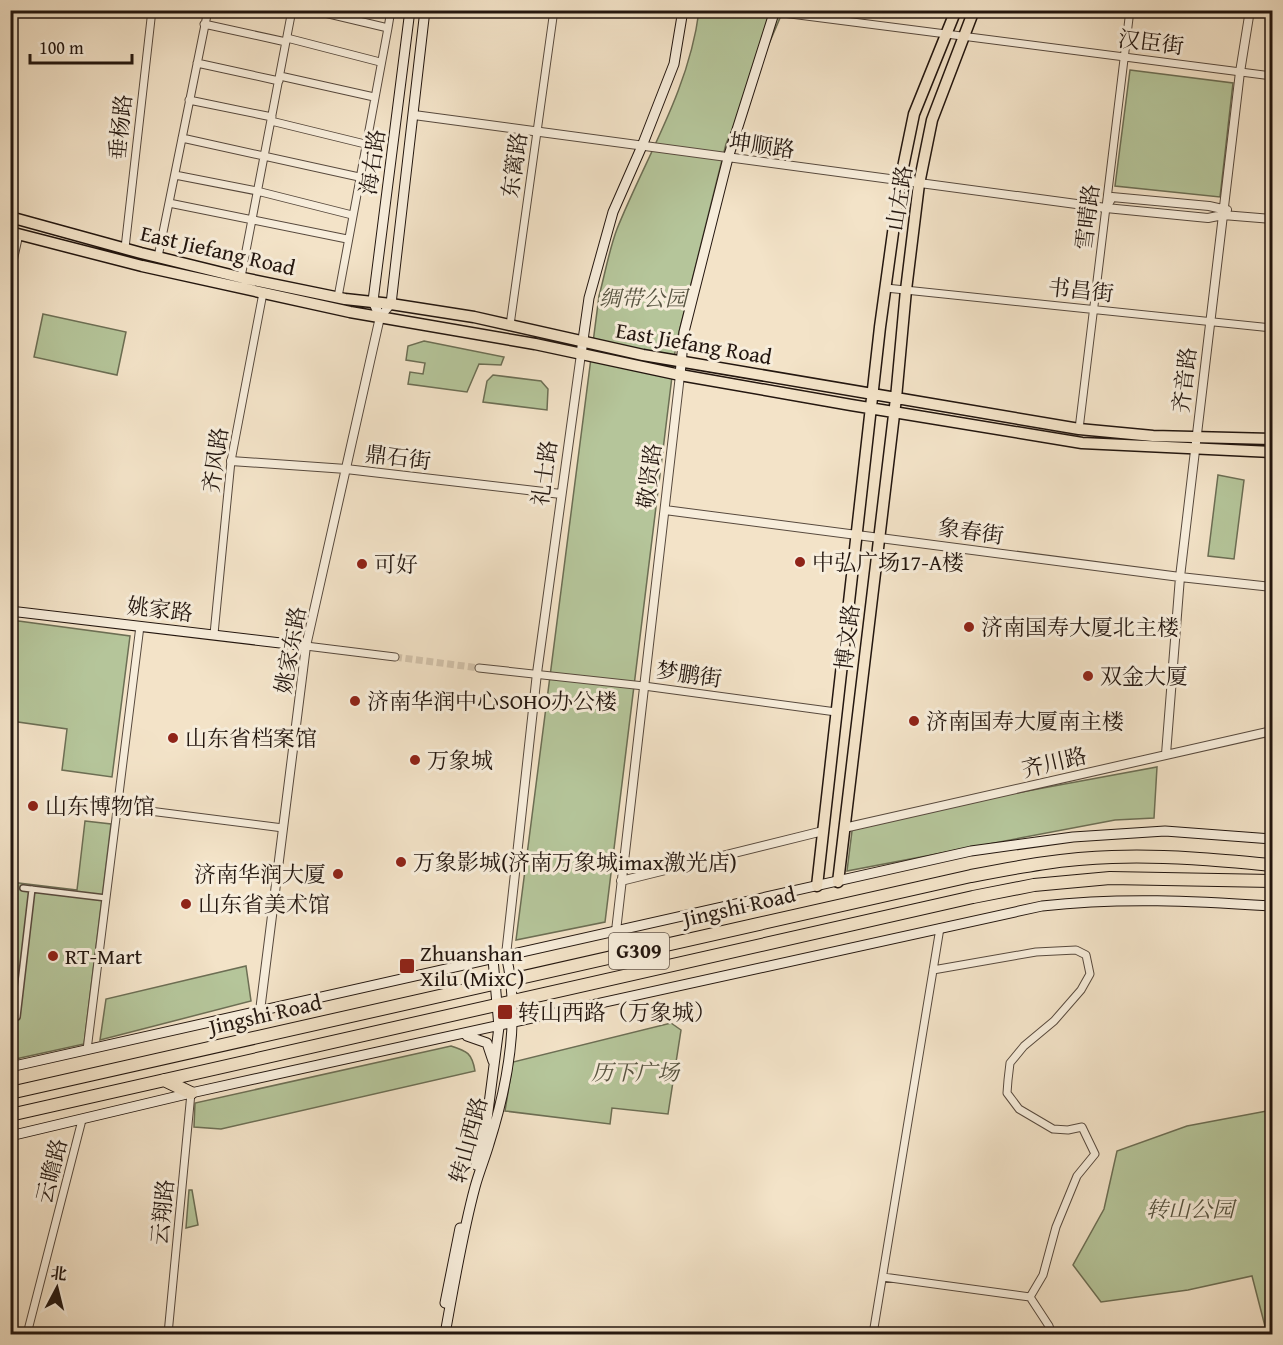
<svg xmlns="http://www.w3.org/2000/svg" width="1283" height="1345" font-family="'Gentium Book Plus','Noto Serif SC',serif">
  <rect width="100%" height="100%" fill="#f3e3c8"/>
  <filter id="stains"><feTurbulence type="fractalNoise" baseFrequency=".00333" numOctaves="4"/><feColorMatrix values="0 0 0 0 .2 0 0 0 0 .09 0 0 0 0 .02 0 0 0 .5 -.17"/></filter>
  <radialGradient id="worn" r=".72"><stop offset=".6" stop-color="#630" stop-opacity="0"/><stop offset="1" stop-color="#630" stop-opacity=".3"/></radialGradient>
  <path fill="#b5c59a" stroke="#6c6e54" stroke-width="1.5" d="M699,11h84l-57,133 -50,200 -71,578 -89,18 83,-644c6,-22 10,-46 18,-67 29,-72 72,-139 82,-218z
    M1130,70l103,13 -13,114 -105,-11z
    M43,314l83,18 -9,43 -83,-18z
    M424,341l80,16 -3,8 -22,-1 -12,28 -59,-8 2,-12 13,2 2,-11 -19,-3 2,-14z
    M493,375l48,6 7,8 -1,21 -64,-8 4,-21z
    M1218,475l26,5 -10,79 -26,-3z
    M11,620l119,16 -18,141 -50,-7 5,-41 -56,-8z
    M1157,767l-3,51 -39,2 -268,51 6,-48z
    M85,821l26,3 -27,220 -73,16v-178l66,8z
    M246,966l5,35 -151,39 6,-41z
    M671,1023l10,7 -13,84 -56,-6 -2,16 -105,-13 8,-49z
    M451,1046c16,5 21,7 24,25l-254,58 -27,-2 1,-24z
    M1272,1110v224h-5l-15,-58 -64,14 -87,12 -28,-37 31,-56 13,-58 70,-25z
    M189,1190h3l6,35 -12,3z"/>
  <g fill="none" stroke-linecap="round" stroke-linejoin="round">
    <path stroke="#d4c4ac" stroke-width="7" stroke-dasharray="7 3.5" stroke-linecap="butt" d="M395,657l84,11"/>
    <defs>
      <path id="pedestrian" d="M23,888l83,10
        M10,1016l7,1 15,-128"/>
      <path id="minor" d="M312,10l76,18 3,-18
        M775,12l497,64
        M204,24l82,18
        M287,38l93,24
        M197,63l82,18
        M280,76l94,21
        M189,100l83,17
        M271,121l94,23
        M182,138l177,39
        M175,175l82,16 95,24
        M169,203l178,36
        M125,248l27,-238
        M158,257l50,-247
        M10,275l9,-41
        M241,277l51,-267
        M886,288l386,40
        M338,297l50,-269
        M510,325l44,-315
        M1079,429l51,-419
        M214,634l17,-173 32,-168
        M306,646l89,11
        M479,668l165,18 192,26
        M118,807l165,21
        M933,970l103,-18 40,-2 10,5 4,19 -9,16 -27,31 -30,25 -14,17 -2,17 -1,13 12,16 34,20 15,1 14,-3 13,27 -18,22 -21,51 -13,48 -13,22 19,29 3,8
        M87,1050l53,-424
        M883,1277l147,20
        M27,1334l55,-214
        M168,1334l23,-241
        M873,1334l67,-406"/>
      <path id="tertiary" d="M414,115l692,93 102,10 15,-3 49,4
        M1106,208l6,-11 97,9 18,4
        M231,461l115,8 215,25
        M665,510l515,67 92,10
        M1166,754l14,-177 60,-505 10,-62
        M844,828l428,-97
        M621,881l202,-50
        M506,955l31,-282 44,-319
        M613,957l67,-582
        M260,1011l46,-365 74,-329 11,-13"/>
      <path id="secondary" d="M391,304l34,-294
        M380,317l-7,-16 37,-291
        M581,354l8,-56 24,-86 29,-66 32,-82 9,-54
        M680,375l4,-43 44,-174 47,-148
        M10,611l296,35
        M467,1036l20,7 6,18
        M10,1067l961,-216 102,-14 92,-6 107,8
        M10,1136l181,-43 851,-187c80,-9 151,-5 230,0
        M476,1165l11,-46 12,-92 -6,-68
        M445,1303l15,-75
        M445,1334c9,-49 17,-99 30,-147 4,-15 10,-29 14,-43 19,-60 32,-127 17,-189"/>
      <path id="primary" d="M10,217l131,36 102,25 102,21 46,5 83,13 169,38 436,74 74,7 119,3
        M10,232l132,34 208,46 185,32 145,31 171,30 231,38 190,9
        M838,882l58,-484 10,-108 13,-106 13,-64 42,-110
        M817,886l63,-559 20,-145 14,-68 42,-104"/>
      <path id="trunk" d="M164,1080l27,13
        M10,1093l961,-217c47,-9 94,-18 141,-19 54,-2 107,3 160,8
        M10,1115l963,-218 61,-12 76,-7 162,3"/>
    </defs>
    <use href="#pedestrian" stroke="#57493d" stroke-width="8"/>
    <use href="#minor" stroke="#57493d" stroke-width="9"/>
    <use href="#tertiary" stroke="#57493d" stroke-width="10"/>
    <use href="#secondary" stroke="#23160f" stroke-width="11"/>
    <use href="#primary" stroke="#23160f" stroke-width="13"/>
    <use href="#trunk" stroke="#23160f" stroke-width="14"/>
    <use href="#pedestrian" stroke="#f7eddb" stroke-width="5"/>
    <use href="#minor" stroke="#f7eddb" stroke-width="7"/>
    <use href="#tertiary" stroke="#f7eddb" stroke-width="8"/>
    <use href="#secondary" stroke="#f7eddb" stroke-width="9"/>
    <use href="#primary" stroke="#f3e3c8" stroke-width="10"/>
    <use href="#trunk" stroke="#f3e3c8" stroke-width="12"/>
  </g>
  <g fill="#8f2418" stroke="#f7eddb" stroke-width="2">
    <circle cx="800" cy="562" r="6"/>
    <circle cx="362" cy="564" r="6"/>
    <circle cx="969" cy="627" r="6"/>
    <circle cx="1088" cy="676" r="6"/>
    <circle cx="355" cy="701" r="6"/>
    <circle cx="914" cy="721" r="6"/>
    <circle cx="173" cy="738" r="6"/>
    <circle cx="415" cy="760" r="6"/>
    <circle cx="33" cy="806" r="6"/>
    <circle cx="401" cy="862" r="6"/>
    <circle cx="338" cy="874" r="6"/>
    <circle cx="186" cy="904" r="6"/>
    <circle cx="53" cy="956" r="6"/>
    <rect x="399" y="958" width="16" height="16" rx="3"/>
    <rect x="497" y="1004" width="16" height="16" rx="3"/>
  </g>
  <g text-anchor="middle" stroke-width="6" stroke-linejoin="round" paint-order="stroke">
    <rect fill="#f7eddb" stroke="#63564c" stroke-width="1.5" x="609" y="933" width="60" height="36" rx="4.5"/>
    <g font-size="21" font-weight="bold" fill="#23160f">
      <text x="639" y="958">G309</text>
    </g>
    <g font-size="22" fill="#23160f" stroke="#f7eddb">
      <text transform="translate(1151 42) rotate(7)" y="8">汉臣街</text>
      <text transform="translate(120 127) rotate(-84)" y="8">垂杨路</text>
      <text transform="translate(762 145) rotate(8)" y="8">坤顺路</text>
      <text transform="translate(372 162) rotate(-82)" y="8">海右路</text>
      <text transform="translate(514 165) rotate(-82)" y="8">东篱路</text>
      <text transform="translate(899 198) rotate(-81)" y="8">山左路</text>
      <text transform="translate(1087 217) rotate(-83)" y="8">雪晴路</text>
      <text transform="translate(218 250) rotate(13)" y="8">East Jiefang Road</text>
      <text transform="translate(1081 290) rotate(6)" y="8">书昌街</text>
      <text transform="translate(694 343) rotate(10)" y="8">East Jiefang Road</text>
      <text transform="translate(1184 380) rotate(-83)" y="8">齐音路</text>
      <text transform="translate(398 457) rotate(7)" y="8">鼎石街</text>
      <text transform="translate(215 460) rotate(-82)" y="8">齐风路</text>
      <text transform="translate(544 473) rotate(-82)" y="8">礼士路</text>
      <text transform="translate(649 476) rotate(-83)" y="8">敬贤路</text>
      <text transform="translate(971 531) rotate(8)" y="8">象春街</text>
      <text transform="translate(160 609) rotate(7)" y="8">姚家路</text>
      <text transform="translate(847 637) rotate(-83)" y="8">博文路</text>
      <text transform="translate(290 650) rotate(-80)" y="8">姚家东路</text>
      <text transform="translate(689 674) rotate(8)" y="8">梦鹏街</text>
      <text transform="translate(1054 762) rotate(-13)" y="8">齐川路</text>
      <text transform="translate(739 906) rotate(-13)" y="8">Jingshi Road</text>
      <text transform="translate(265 1014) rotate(-13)" y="8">Jingshi Road</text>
      <text transform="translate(468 1140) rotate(-75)" y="8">转山西路</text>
      <text transform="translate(51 1171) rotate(-76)" y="8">云瞻路</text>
      <text transform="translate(162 1212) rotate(-84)" y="8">云翔路</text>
    </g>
    <g font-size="22" font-style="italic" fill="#565340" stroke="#f7eddb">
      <text x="643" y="306">绸带公园</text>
      <text x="635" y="1080">历下广场</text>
      <text x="1190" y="1217">转山公园</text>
    </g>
    <g font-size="22" fill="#23160f" stroke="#f7eddb" text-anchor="start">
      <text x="812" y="570">中弘广场17-A楼</text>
      <text x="374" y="572">可好</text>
      <text x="981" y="635">济南国寿大厦北主楼</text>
      <text x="1100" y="684">双金大厦</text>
      <text x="367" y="709">济南华润中心SOHO办公楼</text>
      <text x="926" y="729">济南国寿大厦南主楼</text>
      <text x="185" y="746">山东省档案馆</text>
      <text x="427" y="768">万象城</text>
      <text x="45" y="814">山东博物馆</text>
      <text x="413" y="870">万象影城(济南万象城imax激光店)</text>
      <text x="326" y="882" text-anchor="end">济南华润大厦</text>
      <text x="198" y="912">山东省美术馆</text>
      <text x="420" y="961">Zhuanshan<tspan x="420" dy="25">Xilu (MixC)</tspan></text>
      <text x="65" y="964">RT-Mart</text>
      <text x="518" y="1020">转山西路（万象城）</text>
    </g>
  </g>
  <rect width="1283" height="1345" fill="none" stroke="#f3e3c8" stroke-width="36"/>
  <rect x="12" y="12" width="1259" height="1321" fill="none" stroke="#23160f" stroke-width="3"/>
  <rect x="18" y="18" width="1247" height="1309" fill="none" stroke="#23160f" stroke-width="1.5"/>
  <g transform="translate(57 1288) rotate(7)" stroke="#f7eddb" stroke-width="4.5" paint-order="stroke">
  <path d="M0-4.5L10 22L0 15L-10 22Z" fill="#23160f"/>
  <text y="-9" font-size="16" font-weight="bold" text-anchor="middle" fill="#23160f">北</text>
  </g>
  <path d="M30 54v9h102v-9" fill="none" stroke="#23160f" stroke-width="3"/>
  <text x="39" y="54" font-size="18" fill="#23160f" stroke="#f7eddb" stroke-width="4.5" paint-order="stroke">100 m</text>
  <rect width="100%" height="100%" filter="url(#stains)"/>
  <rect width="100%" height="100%" fill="url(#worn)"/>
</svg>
